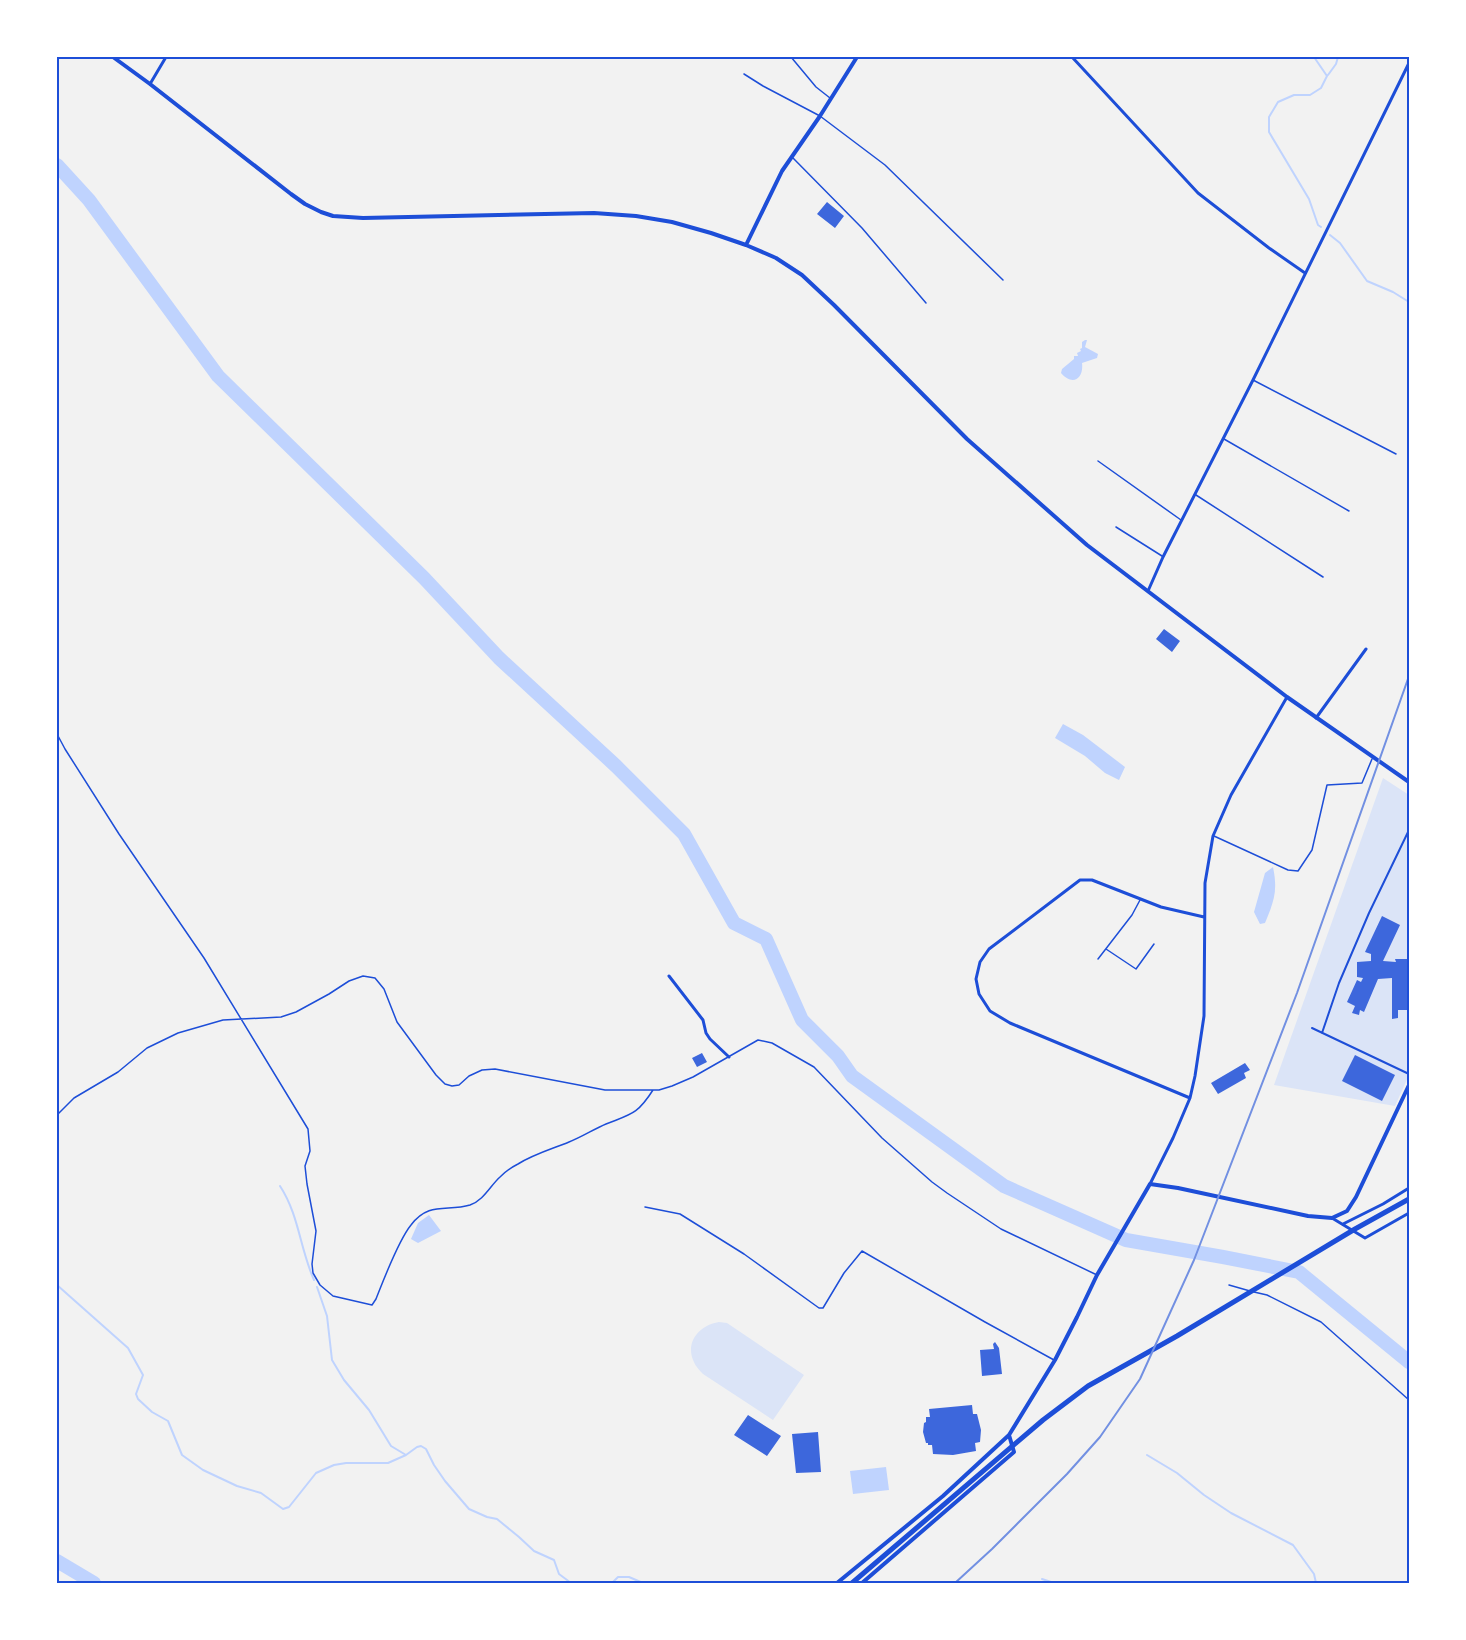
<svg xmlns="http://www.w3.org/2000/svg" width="1466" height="1640" font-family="'Work Sans',sans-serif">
  <rect width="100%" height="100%" fill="#f2f2f2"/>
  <path fill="#dbe4f7" d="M1383,778l26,17v280l-14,31 -121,-21z
    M719,1322l8,1 77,52 -31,45 -70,-46c-22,-20 -12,-47 16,-52z"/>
  <path fill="#bfd3fe" d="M1085,340h2l-2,7 13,7 -1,4 -15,5c2,15 -9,24 -21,10l1,-4 12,-10v-3h4l-1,-3 4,-2 -1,-2 2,-1v-6z
    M1063,724l20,11 42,32 -6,13 -14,-7 -20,-17 -30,-18z
    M1273,867c5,24 1,34 -8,56l-5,1 -6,-12 11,-39z
    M429,1215l12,16 -23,12 -7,-4 7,-16z
    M886,1467l3,23 -36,4 -3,-23z"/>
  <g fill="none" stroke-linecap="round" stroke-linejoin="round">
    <path stroke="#bfd3fe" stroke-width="2" d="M1314,57l13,19 -6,12 -11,7h-16l-16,7 -9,15v15l40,67 9,26 3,2
      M1328,75l8,-11 2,-7
      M1330,235l10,8 27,38 26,11 16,10
      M280,1186c19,29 20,63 34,94
      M57,1285l71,63 15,27 -7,19 2,5 14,13 16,9 14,34 21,15 34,16 24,7 22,16 6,-2 27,-34 18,-8 12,-2h42l18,-8
      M317,1287l10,29 5,44 12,20 25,30 22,36 15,9 11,-8 4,-1 5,3 8,16 11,16 24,28 18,8 10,2 22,18 15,14 20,9 5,14 12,9
      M1147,1455l30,18 27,22 27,18 62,32 21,29 2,9
      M1042,1579l12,4
      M612,1583l6,-6h11l14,6"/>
    <path stroke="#bfd3fe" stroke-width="14" d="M57,165l32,35 129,176 206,202 75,80 117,108 68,68 50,89 32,16 36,81 36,36 14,20 152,110 122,54 97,17 76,15 110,90
      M57,1561l37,22"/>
  </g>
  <path fill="#3d67dc" d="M827,202l17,14 -9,12 -18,-14z
    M1164,629l16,12 -8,11 -16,-13z
    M1382,916l18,9 -17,36 13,1 -1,-3h14v51h-11v8l-6,1v-41l-14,1 -14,33 -4,-2 -1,5 -7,-2 3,-7 -8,-4 10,-22 4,2 2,-4 -6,-1v-15l14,-1v-7l-6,-2z
    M702,1053l5,9 -10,5 -5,-9z
    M1355,1055l40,20 -13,26 -40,-20z
    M1245,1063l5,7 -6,3 2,5 -28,16 -7,-11z
    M995,1342l4,6 3,26 -20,2 -2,-26 14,-1 -1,-5z
    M972,1405l1,9h4l4,16 -1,12 -5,1 1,8 -23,4 -20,-1 -1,-9h-4v-2h-2l-3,-11 1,-9 2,-1v-5h4l-1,-8z
    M748,1415l33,21 -14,20 -33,-21z
    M818,1432l3,40 -25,1 -4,-39z"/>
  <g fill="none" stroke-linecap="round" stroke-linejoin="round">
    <path stroke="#1d4ed8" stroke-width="1.5" d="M791,57l25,30 14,11
      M744,74l19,12 57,30 65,49 118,115
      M793,158l69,70 64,75
      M1253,380l143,74
      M1224,439l125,72
      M1098,461l83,59
      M1196,495l127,82
      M1116,527l46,29
      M57,734l8,15 54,85 85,124 104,171 2,22 -5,15 2,18 9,47 -4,33 1,9 7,12 13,11 39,9 4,-6c8,-20 22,-58 35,-74 18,-24 36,-13 59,-20 14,-5 20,-19 30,-28 5,-5 12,-10 18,-13 16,-10 34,-15 51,-22 13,-5 25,-13 37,-18 25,-10 31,-9 47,-34
      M1214,836l74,34 10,1 14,-21 15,-65 35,-2 10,-24
      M1106,949l30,20 18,-25
      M1098,959l34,-44 8,-15
      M57,1115l17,-17 44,-26 29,-24 31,-15 45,-13 58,-3 15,-5 33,-18 20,-13 14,-5 12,2 9,11 13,33 39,53 9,9 7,2 7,-1 10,-9 13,-6 13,-1 110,21h54l13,-4 21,-9 65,-37 14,3 42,24 68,71 50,44 15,11 54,36 96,46
      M645,1207l35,7 64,40 75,54h4l21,-35 18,-22 123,71 69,38
      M1229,1285l21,6
      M1254,1292l13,3 54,27 88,78"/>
    <path stroke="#1d4ed8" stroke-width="2" d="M1312,1028l97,46
      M1322,1033l17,-50 30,-70 40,-83"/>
    <path stroke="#1d4ed8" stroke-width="3" d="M1072,57l126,136 71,55 36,25
      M150,84l16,-27
      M1148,591l15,-34 90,-177 156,-317
      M1316,718l50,-69
      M669,976l34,44 3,13 4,6 19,18
      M1190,1098l-180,-75 -20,-12 -11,-17 -3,-15 4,-17 9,-13 91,-69h12l69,27 43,10
      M1150,1184l23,-46 17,-40 5,-22 9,-60 1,-133 8,-47 18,-41 56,-98
      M1332,1218l33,20 44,-25
      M1343,1224l40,-20 26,-16"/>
    <path stroke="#1d4ed8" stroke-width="4" d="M113,57l37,27 141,110 14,10 16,8 12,4 30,2 231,-5 42,3 36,6 39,11 35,12 30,13 26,17 32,30 133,134 120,106 200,152 122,85
      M746,245l36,-74 38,-55 37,-59
      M837,1583l106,-87 66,-61 46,-75 22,-43 20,-42 53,-91 28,4 130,28 24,2 15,-7 9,-14 53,-112
      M862,1583l152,-131 -5,-17"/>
    <path stroke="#1d4ed8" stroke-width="5" d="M852,1583l191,-163 45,-34 89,-50 178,-107 54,-30"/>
    <path stroke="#7290e2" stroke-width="2" d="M955,1583l37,-34 75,-75 33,-37 40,-58 54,-119 103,-267 112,-317"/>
  </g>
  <rect width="1466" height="1640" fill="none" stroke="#ffffff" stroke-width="117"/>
  <rect x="58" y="58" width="1350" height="1524" fill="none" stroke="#1d4ed8" stroke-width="2"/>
</svg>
